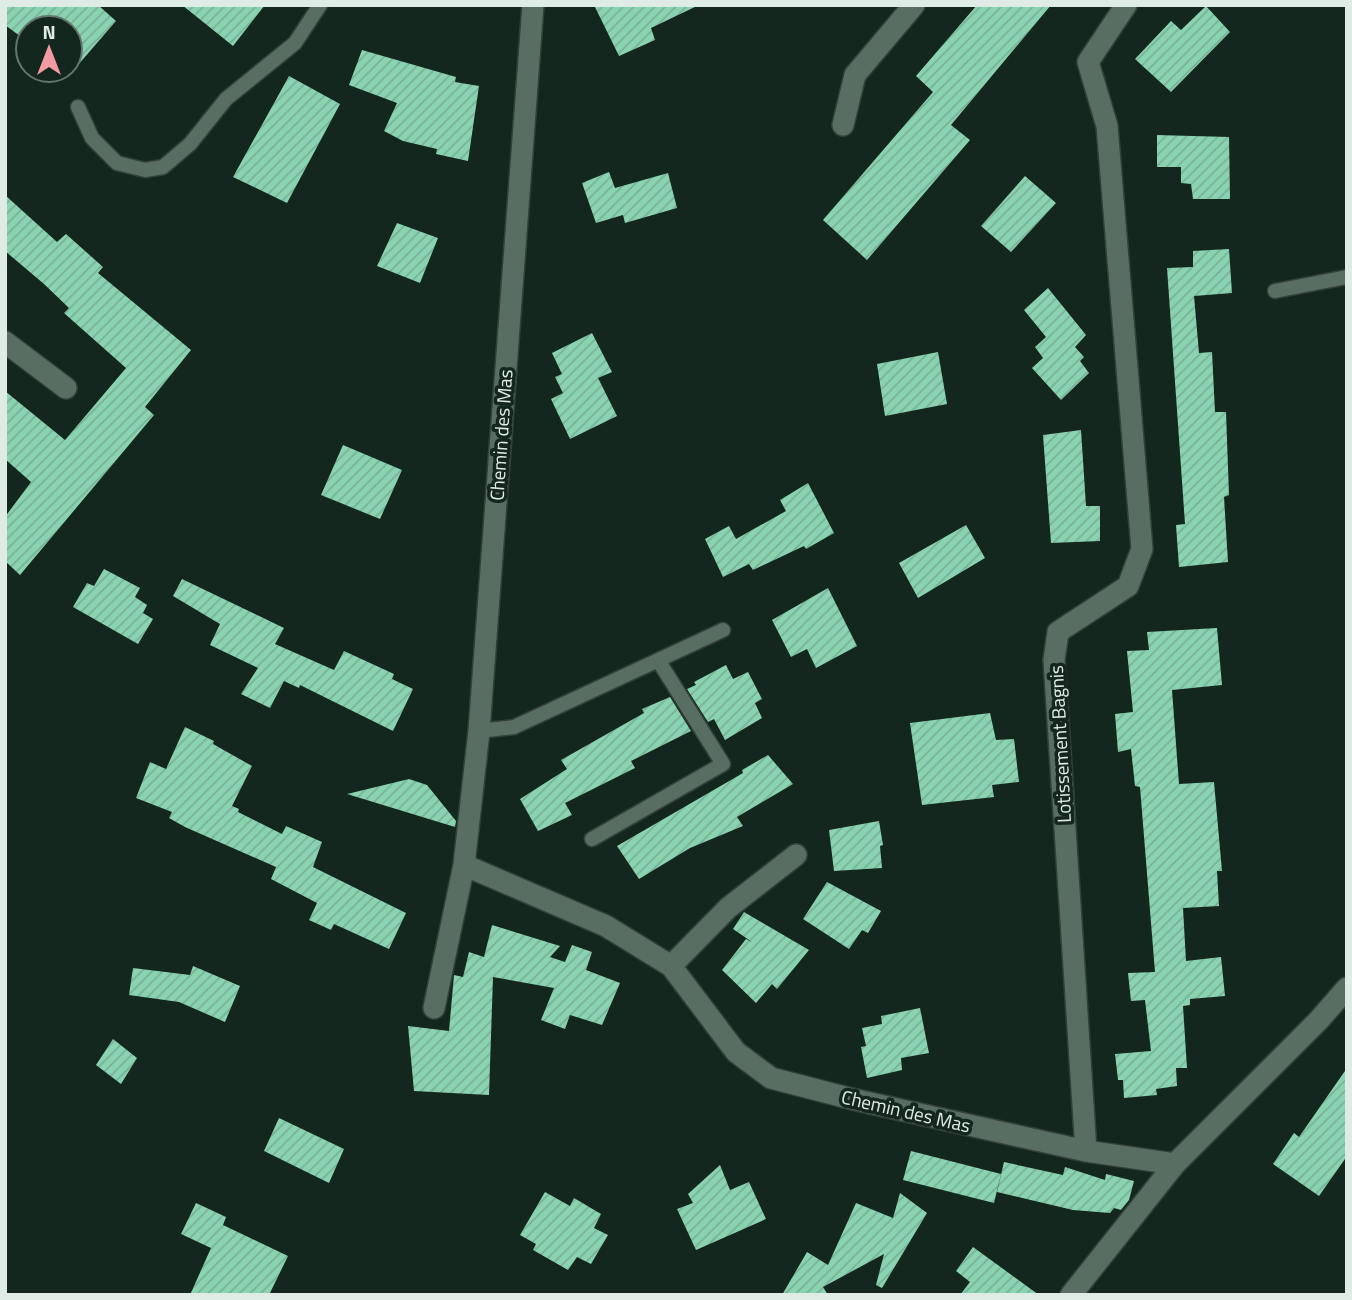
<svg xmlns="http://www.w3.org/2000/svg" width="1352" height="1300" font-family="'Titillium Web',sans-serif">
  <defs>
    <pattern id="building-hatch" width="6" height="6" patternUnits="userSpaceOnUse" patternTransform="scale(1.75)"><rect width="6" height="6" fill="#8ad3b1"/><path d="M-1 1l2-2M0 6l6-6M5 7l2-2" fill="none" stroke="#78b096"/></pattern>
  </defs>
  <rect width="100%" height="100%" fill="#14271e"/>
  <path fill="url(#building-hatch)" d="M5,5h93l18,16 -45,52 -4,-3h3v-42h-42v14l-23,-17z
    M182,5h83l-32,41z
    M594,5h105l-48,23 4,12 -36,16z
    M977,5h74l-100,120 19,15 -103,120 -44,-40 110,-128 -17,-16z
    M1206,6l24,26 -59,60 -36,-33 36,-38 10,9z
    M362,50l94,27 -1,5 24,4 -11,75 -32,-7 1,-5 -34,-8 -19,-10 13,-28 -48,-18z
    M289,76l51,28 -53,99 -54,-26z
    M1157,135l72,2 1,62h-37l-2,-15 -10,-1v-16h-24z
    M609,172l6,16 53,-15 9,35 -52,15 -2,-8 -27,8 -14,-40z
    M1025,176l31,27 -45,49 -30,-26z
    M5,195l52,47 9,-8 37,33 -5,6 93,77 -46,57 9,8 -134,160 -15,-14v-44l26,-35 -26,-23v-68l60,49 61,-72 -62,-55 5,-5 -25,-24 -39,-33z
    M397,223l41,15 -18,45 -43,-17z
    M1229,249l3,44 -38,3 5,57 13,-1 3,60h11l3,83 -5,2 4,65 -49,5 -3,-42 9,-1 -18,-256 26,-1v-16z
    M1048,288l38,47 -11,12 9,10 -4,4 9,12 -28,27 -29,-32 11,-10 -8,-11 11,-10 -22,-27z
    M592,333l20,39 -14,6 19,38 -47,23 -19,-40 12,-6 -8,-16 7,-3 -10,-21z
    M938,352l9,52 -62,12 -8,-52z
    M1081,430l5,76h14v35l-49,2 -8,-108z
    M343,445l59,25 -22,49 -59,-24z
    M808,483l26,50 -28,16 -2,-3 -51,24 -4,-6 -26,13 -18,-38 24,-13 7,13 50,-28 -6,-11z
    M966,525l19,33 -67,40 -19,-35z
    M104,569l36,19 -5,9 12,8 -4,8 10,6 -15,25 -65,-37 14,-24 7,3z
    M182,579l102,49 -9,16 59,26 10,-19 50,23 -2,5 21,10 -20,42 -93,-46 -1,3 -15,-7 -14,27 -29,-14 17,-26 -48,-23 10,-21 -47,-28z
    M828,588l29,58 -41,22 -9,-19 -16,8 -19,-37z
    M1217,628l5,57 -50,5 7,94 35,-2 8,89h-5l2,35 -36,2 3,53 35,-4 4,39 -35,3v6l-7,1 4,62h-11l1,18 -21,3 1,6 -33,3 -1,-18h-5l-3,-26 36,-3 -6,-51 -14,1 -3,-28 27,-1 -15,-185 -5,-1 -4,-37 -13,3 -3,-38 18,-2 -6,-61 22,-1 -2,-18z
    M726,665l7,14 15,-7 14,27 -7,4 7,15 -37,22 -11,-21 -6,3 -21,-33 9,-4 -2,-3z
    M670,697l21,34 -60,30 4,7 -70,35 7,12 -34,16 -18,-32 47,-30 -6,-9 83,-47 -2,-4z
    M990,713l6,27 18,-1 5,43 -27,3 2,12 -72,8 -12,-82z
    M185,727l29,14 -1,3 39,22 -20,40 7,3 -1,3 44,22 4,-8 36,16 -9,25 93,46 -17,36 -55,-25 -3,6 -22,-10 8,-17 -46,-24 5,-12 -91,-40 -16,-9 3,-6 -36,-14 14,-36 16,7z
    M768,755l25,29 -56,33 6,9 -53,22 -51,31 -22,-33 126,-73 -1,-3z
    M409,779l18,6 29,36 -1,6 -108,-33z
    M879,821l4,24 -3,1 2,22 -48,3 -5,-41z
    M827,882l54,29 -13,22 -6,-3 -13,19 -46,-30z
    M744,912l65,38 -32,39 -5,-5 -16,19 -34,-33 24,-31 6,3 -19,-13z
    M492,925l68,21 -10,11 15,5 7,-17 20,7 -6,18 34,13 -18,42 -32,-10 -5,14 -24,-9 13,-32 -61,-11 -4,118 -75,-4 -6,-65 41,5 5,-56 9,2 6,-25 15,5z
    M193,966l47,20 -15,36 -46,-20 -50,-7 4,-27 57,7z
    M920,1008l9,45 -28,5 1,12 -35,8 -6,-31 5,-1 -4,-18 20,-4 -1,-8z
    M113,1039l24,19 -16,26 -25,-19z
    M1347,1068v88l-28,40 -46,-32 21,-31 5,4z
    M279,1118l65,31 -15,34 -65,-32z
    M911,1151l90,23 -7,29 -91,-23z
    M1004,1162l59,13 2,-8 40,13 1,-6 28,7 -5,19 -8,10 -7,-2 -4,5 -37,-3 -76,-18z
    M720,1165l10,25 19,-8 17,37 -70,31 -19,-41 16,-6 -5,-9z
    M545,1192l25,14 4,-8 27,16 -7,14 14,7 -17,29 -14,-7 -9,13 -35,-20 3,-6 -16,-9z
    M900,1193l27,20 -45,75 -6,-3 8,-31 -61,33 5,8h-46l25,-43 21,13 28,-62 37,15z
    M196,1203l30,14 -3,8 65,31 -19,39h-79l21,-47 -30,-14z
    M973,1247l66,48h-79l10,-13 -14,-11z"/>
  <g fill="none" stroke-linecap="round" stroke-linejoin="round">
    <defs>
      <path id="service" d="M78,107l14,31 25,25 28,7 18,-3 27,-23 36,-45 69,-56 25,-38
        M1275,291l72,-14
        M479,731l35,-4 209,-97
        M592,839l131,-75 -65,-104"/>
      <path id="minor" d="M533,5l-54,726 -15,134 142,61 65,40 65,86 35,26 81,21 234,52 89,13
        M843,125l12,-50 59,-70
        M5,342l61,46
        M671,966l57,-58 68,-53
        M434,1008l30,-143
        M1086,1151l-32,-491 4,-28 70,-46 14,-37 -35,-423 -19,-64 38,-57
        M1071,1295l104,-131 144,-144 28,-32"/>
    </defs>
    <use href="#service" stroke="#324039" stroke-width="17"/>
    <use href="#minor" stroke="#324039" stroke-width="24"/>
    <use href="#service" stroke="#596e63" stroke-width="14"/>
    <use href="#minor" stroke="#596e63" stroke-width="21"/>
  </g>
  <g text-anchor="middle" stroke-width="7" stroke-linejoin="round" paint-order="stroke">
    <g font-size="19" fill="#dfebe5" stroke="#14271e">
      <text transform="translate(501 435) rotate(-86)" y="7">Chemin des Mas</text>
      <text transform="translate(1060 744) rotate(-93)" y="7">Lotissement Bagnis</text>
      <text transform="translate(906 1111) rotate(13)" y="7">Chemin des Mas</text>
    </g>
  </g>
  <rect width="1352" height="1300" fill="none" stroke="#dfebe5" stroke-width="14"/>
  <g transform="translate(49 49)"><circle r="33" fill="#14271e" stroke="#65756e" stroke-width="2"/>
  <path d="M0-5L12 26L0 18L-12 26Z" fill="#f49aa2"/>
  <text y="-10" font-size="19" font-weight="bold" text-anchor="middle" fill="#dfebe5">N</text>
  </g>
</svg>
